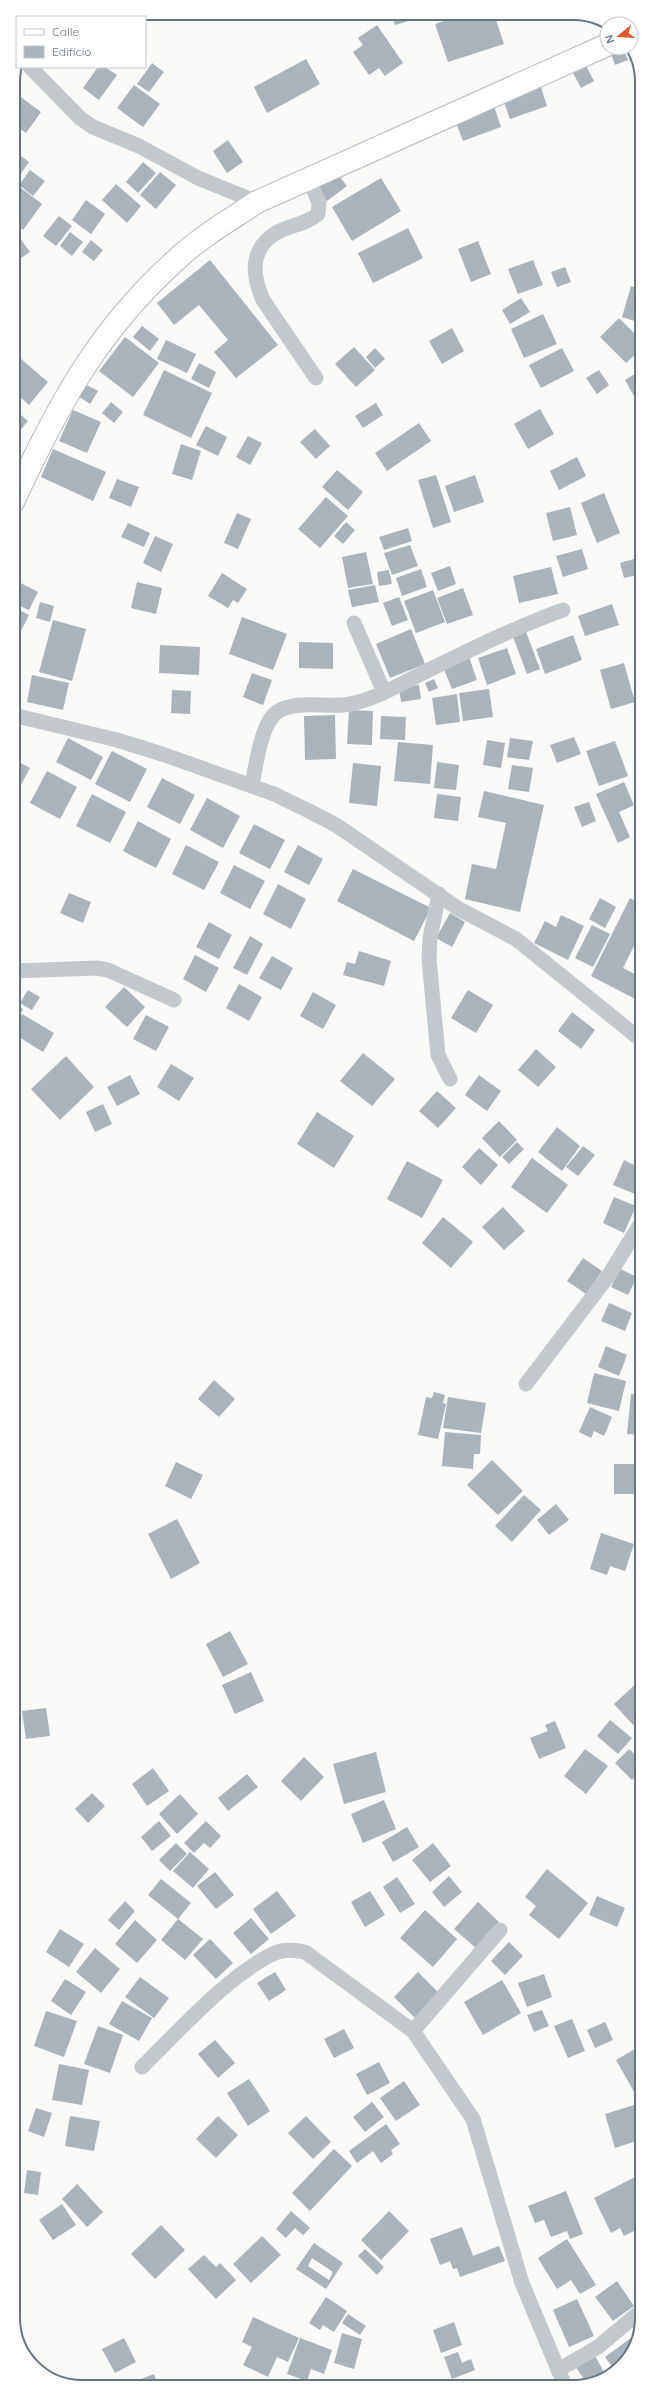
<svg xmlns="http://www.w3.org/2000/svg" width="655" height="2400" font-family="Quicksand,sans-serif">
  <rect width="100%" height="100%" fill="#fafaf8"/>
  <path fill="#aab3b9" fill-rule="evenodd" d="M465,14h29l10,30 -56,18 -13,-38z
    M504,14h12l-10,4z
    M392,15h19l1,5 -17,5z
    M377,25l26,38 -18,13 -6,-8 -10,7 -16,-23 10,-7 -5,-7z
    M618,48h5l5,12 -13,5 -5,-14z
    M306,59l14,25 -53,29 -13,-26z
    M152,63l12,9 -15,20 -12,-8z
    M586,66l8,15 -13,7 -8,-15z
    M98,67h7l12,8 -18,25 -16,-12z
    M539,81l8,25 -37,13 -9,-25z
    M134,85l26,19 -17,23 -26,-19z
    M18,95l23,17 -15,21 -13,-9v-21z
    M494,106l7,21 -38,14 -8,-21z
    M228,140l15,22 -16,11 -14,-22z
    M13,150l16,12 -16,23z
    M143,162l13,11 -18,20 -12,-11z
    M30,170l15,11 -12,15 -14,-11z
    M160,172l16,13 -20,24 -16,-14z
    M336,172l11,14 -20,15 -11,-14z
    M381,178l20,33 -49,30 -20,-34z
    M116,184l25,22 -14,17 -25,-23z
    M17,185l25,19 -19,26 -10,-7v-33z
    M86,200l19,14 -14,20 -19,-14z
    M59,216l13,10 -16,20 -13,-10z
    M408,228l15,30 -50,25 -15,-30z
    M70,232l13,10 -11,14 -12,-10z
    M19,237l11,15 -12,8 -5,-7v-12z
    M91,240l12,10 -9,11 -12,-9z
    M478,241l13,33 -20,8 -13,-33z
    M210,260l68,85 -42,33 -22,-26 14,-12 -29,-35 -25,20 -17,-22z
    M533,260l10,25 -25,9 -10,-25z
    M565,267l6,15 -14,5 -6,-15z
    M631,286l10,3v34l-19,-6z
    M521,298l9,14 -20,12 -8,-14z
    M543,314l14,30 -33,14 -13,-29z
    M619,318l22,22v9l-15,14 -26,-26z
    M142,326l17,13 -9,12 -17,-14z
    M452,328l12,23 -22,13 -13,-23z
    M125,337l34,26 -26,34 -34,-26z
    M166,340l30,14 -9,19 -30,-14z
    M354,347l21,23 -19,17 -21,-23z
    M375,348l10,11 -10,9 -9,-11z
    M562,348l12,23 -33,17 -12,-23z
    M13,352l35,30 -19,23 -16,-14z
    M199,363l17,9 -7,16 -18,-9z
    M164,370l48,23 -21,45 -48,-23z
    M599,370l10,15 -12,9 -11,-16z
    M641,370v28l-4,3 -12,-21z
    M85,384l13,7 -8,13 -12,-8z
    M111,402l12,10 -9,11 -12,-10z
    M376,403l7,12 -20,13 -8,-12z
    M13,408l15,13 -15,18z
    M540,409l14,25 -26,15 -14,-25z
    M73,410l28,12 -14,31 -28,-12z
    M419,423l12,18 -44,30 -12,-18z
    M206,426l21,11 -9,19 -22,-11z
    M315,429l15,17 -14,13 -16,-17z
    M248,436l14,7 -12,22 -14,-8z
    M181,444l20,7 -9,29 -20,-6z
    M53,449l53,23 -13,29 -52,-24z
    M577,457l9,19 -27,14 -9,-19z
    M337,470l26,22 -15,18 -26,-23z
    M436,475l15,47 -18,6 -15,-48z
    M475,475l9,27 -30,10 -9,-26z
    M117,479l22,8 -8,20 -22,-9z
    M604,493l16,40 -23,10 -16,-40z
    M326,497l22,19 -28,32 -22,-19z
    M570,507l7,28 -24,6 -7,-28z
    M237,513l14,6 -13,30 -14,-6z
    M346,522l9,8 -12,14 -9,-8z
    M128,523l22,10 -6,14 -23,-10z
    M408,528l4,13 -28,9 -5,-13z
    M155,536l18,8 -12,28 -18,-9z
    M410,545l8,21 -26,9 -8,-22z
    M582,549l6,20 -25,8 -7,-21z
    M366,552l7,32 -25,4 -6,-31z
    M641,557v17l-17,4 -4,-15z
    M450,566l6,18 -18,7 -7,-18z
    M551,567l7,27 -39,9 -6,-27z
    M421,569l6,18 -25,9 -6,-18z
    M389,570l3,14 -13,2 -2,-14z
    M222,573l25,16 -9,14 -5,-3 -5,8 -20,-12z
    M13,579l25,13 -9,18 -16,-7z
    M137,582l25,6 -6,26 -25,-6z
    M375,585l4,17 -27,5 -4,-17z
    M463,588l10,27 -26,9 -10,-26z
    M433,590l12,32 -29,11 -12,-32z
    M399,597l9,23 -16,6 -9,-23z
    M40,602l14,4 -4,16 -14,-4z
    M612,604l7,21 -34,11 -7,-20z
    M13,607l16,8 -16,32z
    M242,617l45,17 -14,36 -44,-16z
    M53,620l33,9 -14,52 -33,-9z
    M411,629l14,35 -35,14 -14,-34z
    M526,632l14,37 -13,5 -14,-37z
    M573,635l9,25 -37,14 -9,-25z
    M299,642l34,1v26l-34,-1z
    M160,645l40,2 -1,28 -40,-2z
    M507,648l9,26 -29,11 -9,-27z
    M469,657l8,23 -25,9 -9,-22z
    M624,663l11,39 -24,7 -11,-39z
    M252,673l20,7 -9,25 -20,-8z
    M32,675l37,8 -6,27 -36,-8z
    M13,676l7,3 -7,14z
    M434,679l4,9 -9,4 -4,-9z
    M419,685l2,14 -20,3 -2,-14z
    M489,689l4,28 -30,4 -4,-28z
    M172,690l19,1 -1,23 -19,-1z
    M457,694l3,28 -24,3 -4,-27z
    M349,710l24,1 -1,34 -25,-1z
    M335,715l1,44 -31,1 -1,-44z
    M381,716l25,1 -1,23 -25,-1z
    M574,737l7,17 -24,9 -7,-18z
    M68,738l35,19 -12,23 -35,-18z
    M510,738l23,3 -4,19 -22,-3z
    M487,740l18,3 -4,25 -18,-3z
    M615,741l13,35 -29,10 -13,-35z
    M398,742l35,3 -3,39 -36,-3z
    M112,751l35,18 -17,33 -35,-18z
    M13,759l17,9 -15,28 -2,-1z
    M437,762l22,3 -3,25 -22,-2z
    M353,763l28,3 -4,40 -28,-3z
    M512,765l21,3 -4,24 -21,-3z
    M47,771l30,16 -17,32 -30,-16z
    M162,778l33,17 -15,29 -33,-17z
    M624,782l10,23 -15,7 11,25 -12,6 -22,-49z
    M484,791l60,14 -24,107 -55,-13 7,-35 24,5 10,-46 -28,-6z
    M92,794l34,18 -16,31 -34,-17z
    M437,794l24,3 -3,24 -24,-3z
    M207,798l33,18 -17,32 -33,-18z
    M589,802l7,19 -14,6 -8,-20z
    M138,821l33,18 -15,29 -33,-17z
    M254,824l31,16 -15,29 -31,-16z
    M186,845l33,17 -15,28 -32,-16z
    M298,845l25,14 -14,26 -25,-13z
    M234,865l31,16 -15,28 -30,-16z
    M353,869l78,39 -17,33 -77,-40z
    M278,884l28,15 -15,30 -28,-15z
    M69,893l22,9 -8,21 -23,-10z
    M600,898l16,9 -11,21 -16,-9z
    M630,898l11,6v28l-18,36 16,8 2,-5v31l-50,-26z
    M450,913l15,9 -13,25 -16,-9z
    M561,915l23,11 -16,34 -34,-17 11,-22 11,6z
    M209,922l23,13 -13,24 -23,-12z
    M592,925l18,9 -17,33 -18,-9z
    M250,936l13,8 -16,31 -14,-7z
    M359,951l32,10 -7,25 -41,-11 4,-13 8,2z
    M195,955l24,13 -13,24 -23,-13z
    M272,956l21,12 -12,22 -22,-12z
    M239,984l23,13 -13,24 -23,-13z
    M124,987l21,20 -18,20 -22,-20z
    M28,990l12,7 -8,13 -12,-7z
    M468,990l25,15 -17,28 -25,-15z
    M313,992l23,13 -13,24 -23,-13z
    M14,1003l9,6 -9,17z
    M572,1012l23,18 -14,19 -23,-18z
    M22,1014l32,19 -11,19 -29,-18v-6z
    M146,1015l23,12 -13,24 -23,-12z
    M536,1049l20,18 -18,20 -20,-17z
    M363,1053l32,26 -23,27 -32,-25z
    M14,1056l5,3 -5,9z
    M66,1056l28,31 -34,33 -29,-31z
    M171,1064l23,14 -15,23 -22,-14z
    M130,1075l10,19 -23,12 -10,-19z
    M479,1075l22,16 -14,20 -22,-16z
    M437,1091l19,17 -18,20 -19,-17z
    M103,1104l9,20 -17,8 -9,-20z
    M317,1112l37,24 -20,32 -37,-24z
    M499,1121l18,19 -17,17 -18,-19z
    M557,1127l23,19 -18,25 -24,-19z
    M517,1142l7,7 -15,15 -7,-7z
    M583,1146l12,9 -17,21 -12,-9z
    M479,1148l19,17 -17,20 -19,-18z
    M532,1158l36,27 -21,28 -36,-26z
    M624,1160l8,4 -10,22 10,-22 9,4 -1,28 -27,-11z
    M407,1161l36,19 -21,38 -35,-19z
    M614,1197l22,9 -12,27 -21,-10z
    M503,1207l22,24 -21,19 -22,-23z
    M443,1217l30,25 -22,26 -29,-25z
    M583,1258l19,13 -16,23 -19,-13z
    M620,1269l17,8 -9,18 -17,-8z
    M609,1303l23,10 -7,18 -24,-10z
    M606,1346l21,9 -8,21 -21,-9z
    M594,1373l32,8 -7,30 -32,-8z
    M214,1380l21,19 -16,18 -21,-18z
    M434,1392l11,3 -2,8 3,1 -8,35 -20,-4 8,-38 6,1z
    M631,1394l10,1v40l-14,-1z
    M448,1397l38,6 -5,30 -38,-5z
    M590,1407l22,10 -8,19 -10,-5 -3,7 -12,-6z
    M445,1432l36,3 -1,19h-6l-1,15 -31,-3z
    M492,1460l31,31 -25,24 -31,-30z
    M176,1462l27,13 -12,24 -26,-13z
    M614,1464h27v30h-27z
    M524,1495l17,15 -29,32 -17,-16z
    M556,1504l13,16 -20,15 -12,-15z
    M177,1519l23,44 -29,16 -23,-45z
    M601,1533l33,11 -9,27 -15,-5 -3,9 -17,-6z
    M230,1631l18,33 -25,13 -17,-33z
    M251,1672l13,29 -29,13 -13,-29z
    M639,1681l3,3v36l-3,-2 -6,7 -19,-21z
    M46,1708l4,28 -24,3 -4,-28z
    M610,1720l22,18 -14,16 -21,-18z
    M555,1721l11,27 -27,11 -9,-21 18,-7 -3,-6z
    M585,1749l23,17 -22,28 -22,-18z
    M629,1749l13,12v10l-10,9 -17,-17z
    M376,1752l10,40 -42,12 -11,-40z
    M304,1757l20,20 -23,24 -20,-20z
    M153,1768l16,23 -22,15 -15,-22z
    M247,1774l11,13 -30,24 -10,-13z
    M92,1793l13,13 -17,17 -13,-14z
    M180,1794l18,20 -21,20 -18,-20z
    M384,1800l12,29 -33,14 -12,-29z
    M159,1821l12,15 -19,15 -11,-14z
    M206,1821l15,15 -11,12 -6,-5 -10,10 -10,-10z
    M407,1827l12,20 -26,15 -11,-20z
    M176,1843l11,11 -17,17 -11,-11z
    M433,1843l18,23 -21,16 -18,-22z
    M190,1852l19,17 -16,19 -20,-17z
    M547,1869l41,34 -29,36 -30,-24 7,-9 -11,-9z
    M215,1872l19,23 -18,14 -19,-23z
    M449,1876l13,16 -18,15 -12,-15z
    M397,1877l18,27 -15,9 -17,-26z
    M161,1879l30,24 -13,16 -30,-24z
    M277,1891l19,25 -25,18 -18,-25z
    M370,1891l15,24 -20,12 -14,-25z
    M597,1896l28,12 -8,19 -28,-12z
    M125,1901l10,10 -16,19 -11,-10z
    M478,1902l21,20 -23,26 -22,-19z
    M425,1910l32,29 -24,28 -33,-29z
    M251,1918l18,21 -18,15 -18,-21z
    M178,1919l25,20 -18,21 -24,-20z
    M135,1920l22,20 -20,23 -22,-19z
    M60,1929l24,15 -15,23 -23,-15z
    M210,1939l23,24 -17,16 -23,-24z
    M509,1942l14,14 -18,19 -14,-14z
    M95,1948l25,21 -19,24 -25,-21z
    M275,1972l11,18 -17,11 -12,-18z
    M418,1972l21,21 -24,25 -21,-21z
    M544,1974l8,23 -25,10 -9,-24z
    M140,1977l29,21 -15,20 -29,-21z
    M65,1979l21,13 -15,23 -20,-14z
    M502,1980l19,33 -38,22 -19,-33z
    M122,2001l30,17 -13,23 -30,-17z
    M542,2010l7,16 -15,6 -7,-17z
    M46,2011l31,10 -13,36 -30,-11z
    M572,2019l13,32 -17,7 -14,-32z
    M605,2022l8,18 -18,8 -8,-18z
    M98,2026l25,9 -13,38 -26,-9z
    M344,2029l10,19 -20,10 -10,-19z
    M215,2040l20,23 -17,15 -20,-24z
    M642,2045v50l-5,2 -21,-37z
    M379,2062l11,21 -23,12 -11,-21z
    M59,2064l30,6 -7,35 -30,-5z
    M249,2079l21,32 -22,15 -21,-33z
    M404,2081l16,24 -24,16 -16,-23z
    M372,2102l12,15 -19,15 -12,-15z
    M634,2105l8,34 -27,9 -10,-34z
    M36,2108l16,5 -8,24 -16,-6z
    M70,2116l30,5 -6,30 -29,-5z
    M218,2116l20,19 -22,23 -20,-19z
    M306,2116l25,26 -18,17 -25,-26z
    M386,2124l14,20 -9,6 2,4 -12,9 -8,-12 -16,12 -8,-12z
    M334,2149l18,17 -42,45 -18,-18z
    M27,2170l14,2 -3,23 -14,-2z
    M635,2177l7,13v37l-18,9 -4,-8 -9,5 -17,-35z
    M77,2184l26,28 -16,15 -25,-28z
    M566,2191l17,43 -13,5 -3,-8 -16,6 -7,-17 -9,3 -7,-17z
    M62,2204l14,21 -23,15 -14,-20z
    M291,2211l19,17 -7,7 -8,-7 -9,10 -10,-9z
    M389,2211l20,20 -28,29 -20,-20z
    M161,2225l24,25 -30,29 -24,-25z
    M462,2227l11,29 26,-10 6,15 -45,16 -3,-9 -4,1 -3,-8 -10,4 -10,-26z
    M262,2236l19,19 -30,28 -18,-19z
    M567,2239l29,46 -16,9 -9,-14 -14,9 -19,-31z
    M314,2243l29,20 -17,26 -30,-20zM312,2258l21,14 -4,8 -21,-14z
    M365,2249l19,18 -7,8 -19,-19z
    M204,2255l12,12 4,-4 16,17 -20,19 -28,-30z
    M617,2281l17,25 -21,15 -18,-24z
    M326,2297l21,14 -13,21 -11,-7 -3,5 -11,-7z
    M577,2299l17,37 -25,11 -16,-37z
    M348,2314l18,12 -6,9 -18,-12z
    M253,2317l46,21 -11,24 -11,-5 -9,20 -25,-12 9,-18 -10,-5z
    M454,2322l8,23 -21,8 -8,-23z
    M342,2333l20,6 -8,30 -20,-6z
    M124,2338l12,24 -21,11 -13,-24z
    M300,2338l32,12 -8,24 -13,-5 -4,12 -20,-7z
    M631,2338l3,4 -6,18 -14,9 -9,-12z
    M458,2352l4,11 9,-4 4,11 -23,9 -8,-22z
    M595,2356l10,18 -18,10 -11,-17z
    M154,2374l5,13h-38z"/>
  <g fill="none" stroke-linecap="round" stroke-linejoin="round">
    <defs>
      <path id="secondary" d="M13,502c44,-95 84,-171 163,-242 24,-23 54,-40 81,-58l350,-157"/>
    </defs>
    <use href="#secondary" stroke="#b3babf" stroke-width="24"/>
    <path stroke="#c3c8cc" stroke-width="15" d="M30,67l50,51 13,9 46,19 59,32 59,24
      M309,178l10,25 -1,11c-12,11 -32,11 -45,21 -24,17 -20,42 -10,65l53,78
      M354,623l30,69
      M13,715l104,25 48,15 109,39 35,17 27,14 123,84 57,30 125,101
      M252,785c4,-19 9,-62 25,-73 22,-14 54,-2 78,-9 25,-6 49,-21 72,-32 45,-22 89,-44 136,-61
      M439,894l-9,44 -1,21 9,96 12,24
      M14,971l83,-3 11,2 66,30
      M526,1384l83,-109 32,-52
      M413,2031l87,-101
      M142,2067c37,-36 87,-93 133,-114 9,-4 20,-3 30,-1l108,79 60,88 49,164 43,103
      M558,2370l40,-23 44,-37"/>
    <use href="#secondary" stroke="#fff" stroke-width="22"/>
  </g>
  <path d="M0 0H655V2400H0ZM82 20H573A62 62 0 0 1 635 82V2318A62 62 0 0 1 573 2380H82A62 62 0 0 1 20 2318V82A62 62 0 0 1 82 20Z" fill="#fff" fill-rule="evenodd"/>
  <path fill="none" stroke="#657683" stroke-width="2" d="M82 20H573A62 62 0 0 1 635 82V2318A62 62 0 0 1 573 2380H82A62 62 0 0 1 20 2318V82A62 62 0 0 1 82 20Z"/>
  <rect x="16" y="16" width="130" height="52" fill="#ffffff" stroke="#c1c8cd"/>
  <rect x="24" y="29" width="20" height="6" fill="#ffffff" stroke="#c1c8cd"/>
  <text x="52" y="36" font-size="12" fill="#657683">Calle</text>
  <rect x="24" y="46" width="20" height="12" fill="#aab3b9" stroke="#c1c8cd"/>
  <text x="52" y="56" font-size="12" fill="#657683">Edificio</text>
  <g transform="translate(619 36) rotate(252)"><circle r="19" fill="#ffffff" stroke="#c1c8cd"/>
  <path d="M0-3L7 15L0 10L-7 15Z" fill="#e4572e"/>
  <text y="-6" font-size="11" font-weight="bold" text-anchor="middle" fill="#657683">N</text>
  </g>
</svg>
